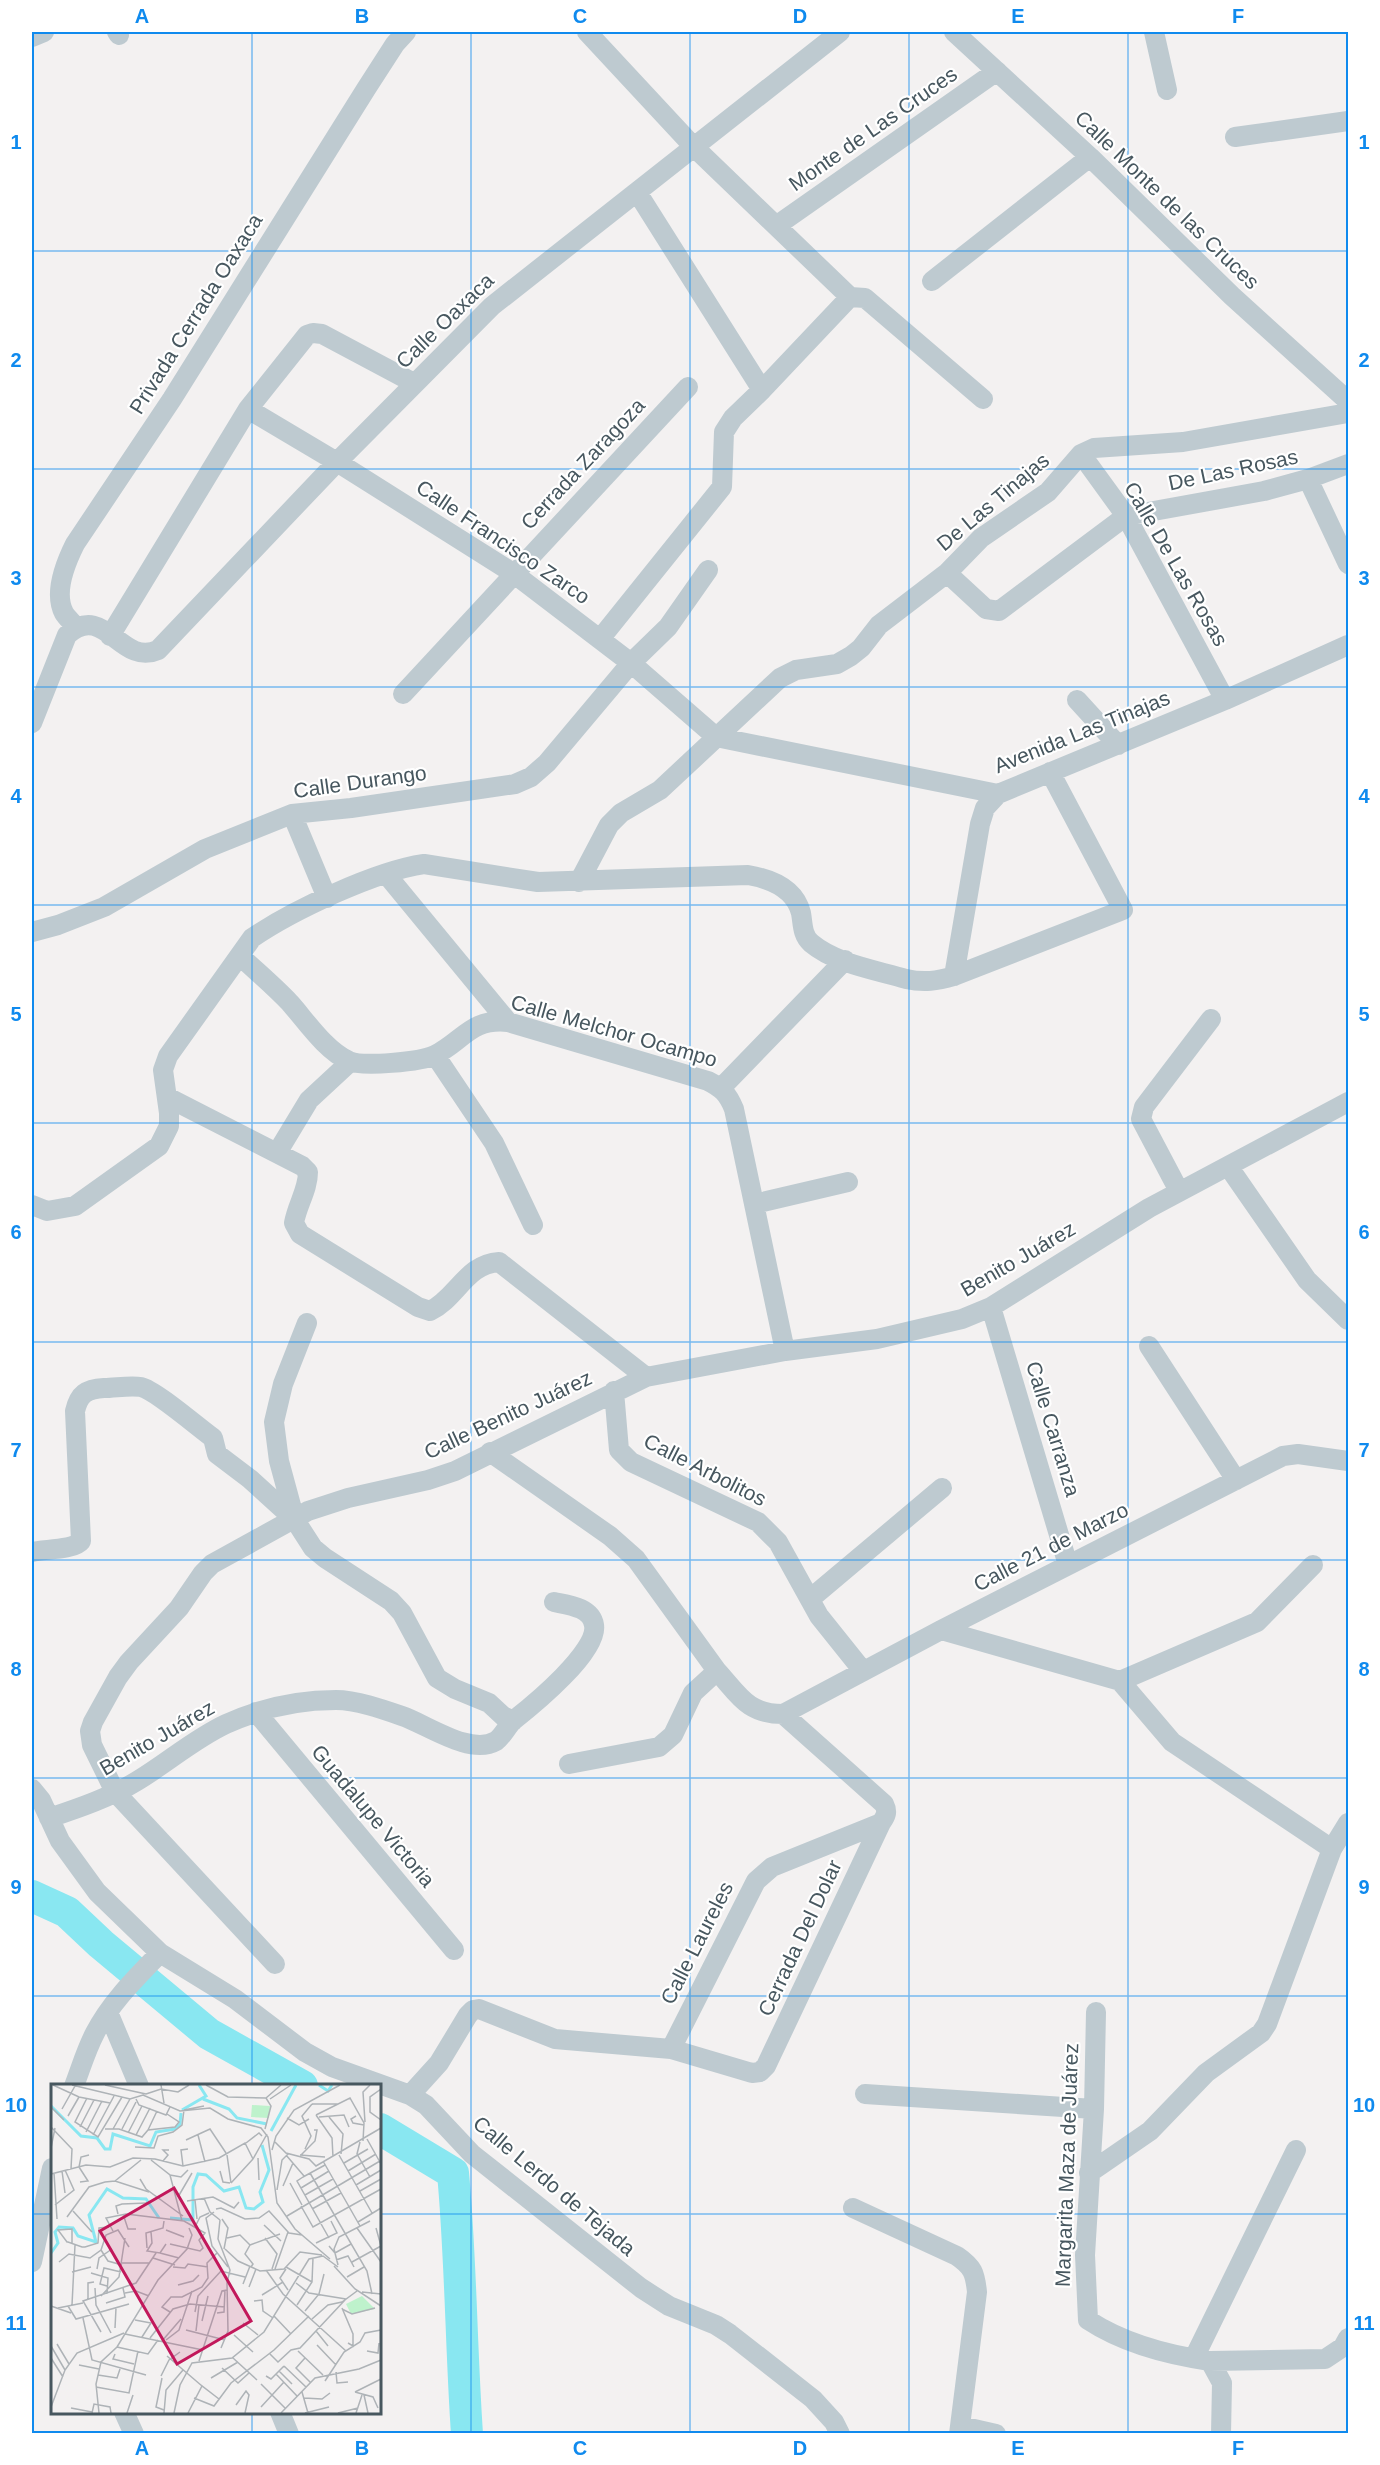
<svg xmlns="http://www.w3.org/2000/svg" width="1380" height="2465" font-family="Arial,sans-serif">
  <rect width="100%" height="100%" fill="#f3f1f1"/>
  <g fill="none" stroke-linecap="round" stroke-linejoin="round">
    <path stroke="#89e7f1" stroke-width="32" d="M32,1896l35,16 34,32 108,90 93,52
      M380,2129l73,44c8,87 8,174 14,261"/>
    <path stroke="#becad0" stroke-width="20" d="M117,32l2,3
      M587,32l106,114 157,151
      M954,32l136,125 142,139 116,105
      M1154,32l13,58
      M32,37l12,-5
      M1235,137l113,-16
      M637,192l125,198
      M776,226l221,-155
      M932,281l158,-124
      M850,297l15,1 118,101
      M248,409l89,53 176,111 118,90 85,74 282,57 227,-94 123,-55
      M1081,454l45,62 99,184
      M1308,479l40,85
      M947,573l39,36 13,2 127,-95 138,-25 44,-12 40,-15
      M76,627c-4,-5 -9,-9 -12,-14 -11,-21 2,-51 11,-69l97,-145 194,-310 29,-45 11,-12
      M110,636l138,-227 59,-74 6,-2 9,1 92,49
      M600,639l122,-152 2,-55 9,-14 29,-28 88,-93
      M403,694l285,-307
      M1077,700l41,45
      M32,723l35,-88c38,-34 53,32 91,15l179,-188 155,-156 348,-274
      M292,814l35,84
      M386,874l122,148
      M579,882l30,-57 12,-12 39,-23 120,-112 16,-8 41,-6 14,-8 10,-8 18,-23 68,-52 34,-35 67,-46 33,-38 13,-6 89,-6 165,-29
      M32,932l26,-7 46,-18 101,-58 87,-35 59,-6 164,-24 16,-7 16,-14 84,-100 37,-36 40,-57
      M240,956c16,15 34,30 50,47 16,18 36,48 59,58 13,6 72,1 86,-6 28,-14 36,-37 73,-33l200,59c14,7 20,13 26,28l51,242
      M954,976l26,-152 5,-16 13,-14
      M435,1055l59,88 39,82
      M721,1088l124,-128
      M167,1097l135,69 6,6c0,18 -11,33 -14,51l6,11 118,73 12,4c27,-13 36,-47 69,-49l147,115
      M277,1153l32,-53 41,-38
      M1228,1166l79,114 41,40
      M1179,1191l-38,-72 3,-12 67,-88
      M754,1204l94,-22
      M32,1205l15,6 28,-5 84,-60 10,-20v-13l-6,-43 5,-14 84,-118c41,-28 124,-67 172,-74l114,18 210,-7c23,4 47,14 53,38 2,11 1,22 10,30 25,21 65,27 95,36 18,4 31,2 48,-3l169,-66 -73,-138
      M991,1307l77,258
      M307,1323l-24,61 -9,38 5,39 16,59 18,28 12,10 66,43 11,12 35,65 18,11 34,14 14,13 10,5
      M1149,1346l87,134
      M614,1391l5,59 12,12 127,60 20,20 41,74 44,55
      M490,1452l120,84 26,23 81,112
      M32,1552c12,-3 42,-2 49,-11l-6,-130c4,-17 11,-22 29,-23 11,0 26,-3 37,-1 14,3 58,41 72,51l4,16 33,25 45,41
      M810,1599l132,-111
      M941,1630l179,51 52,61 160,107
      M1120,1681l137,-59 56,-57
      M256,1712l198,238
      M569,1764l90,-17 14,-12 20,-42 24,-22c22,24 30,43 66,43l158,-84 342,-174 15,-2 50,7
      M32,1789l9,11 19,41 37,51 63,61 75,46 70,53 27,15 78,28 16,10 46,49 169,134 28,18 47,19 14,9 83,65 21,23 6,12
      M49,1818c30,-10 62,-21 88,-37 30,-18 57,-42 89,-57 35,-16 71,-24 110,-24 20,0 46,9 66,16 24,8 68,40 94,25 7,-5 11,-15 18,-21 19,-15 85,-69 80,-95 -3,-18 -26,-20 -40,-23
      M275,1964l-160,-172 -23,-47 -2,-14 3,-9 25,-45 11,-15 50,-54 24,-35 9,-9 96,-53 40,-13 80,-18 27,-9 191,-94 139,-26 92,-12 85,-20 29,-12 158,-99 199,-106
      M108,2012l31,74
      M1096,2012l-2,97 -9,146 3,65c35,23 80,35 122,41l115,-2 18,-12 5,-9
      M671,2049l85,-168 16,-14 109,-44c5,-7 7,-11 3,-19l-101,-90
      M74,2086c7,-18 12,-36 21,-53 16,-31 41,-55 65,-80
      M865,2094l229,15
      M410,2095l29,-32 29,-48 5,-5 6,-1 76,30 116,10 81,24 8,-1 6,-6 115,-243
      M1089,2173l61,-42 56,-58 55,-40 6,-9 65,-175 16,-26
      M853,2208l104,48c16,11 18,17 20,36l-18,142
      M32,2262l20,-94
      M1194,2358l102,-208
      M1210,2361l12,22 -1,51
      M124,2412l10,22
      M280,2412l9,22
      M961,2426l35,8"/>
  </g>
  <path fill="none" stroke="#0f8aee" stroke-width="1.5" stroke-opacity="0.55" d="M252,32v2054M471,32v2402M690,32v2402M909,32v2402M1128,32v2402M32,251h1316M32,469h1316M32,687h1316M32,905h1316M32,1123h1316M32,1342h1316M32,1560h1316M32,1778h1316M32,1996h1316M32,2214h20M380,2214h968M252,2412v22"/>
  <g text-anchor="middle" stroke-width="4.5" stroke-linejoin="round" paint-order="stroke">
    <g font-size="21" fill="#47575f" stroke="#fff">
      <text transform="translate(873 129) rotate(-35)" y="7">Monte de Las Cruces</text>
      <text transform="translate(1167 200) rotate(44)" y="7">Calle Monte de las Cruces</text>
      <text transform="translate(196 314) rotate(-58)" y="7">Privada Cerrada Oaxaca</text>
      <text transform="translate(445 321) rotate(-44)" y="7">Calle Oaxaca</text>
      <text transform="translate(583 464) rotate(-47)" y="7">Cerrada Zaragoza</text>
      <text transform="translate(1233 470) rotate(-12)" y="7">De Las Rosas</text>
      <text transform="translate(993 502) rotate(-40)" y="7">De Las Tinajas</text>
      <text transform="translate(503 542) rotate(34)" y="7">Calle Francisco Zarco</text>
      <text transform="translate(1176 564) rotate(60)" y="7">Calle De Las Rosas</text>
      <text transform="translate(1082 732) rotate(-22)" y="7">Avenida Las Tinajas</text>
      <text transform="translate(360 782) rotate(-8)" y="7">Calle Durango</text>
      <text transform="translate(614 1031) rotate(16)" y="7">Calle Melchor Ocampo</text>
      <text transform="translate(1018 1259) rotate(-30)" y="7">Benito Juárez</text>
      <text transform="translate(508 1415) rotate(-25)" y="7">Calle Benito Juárez</text>
      <text transform="translate(1053 1429) rotate(73)" y="7">Calle Carranza</text>
      <text transform="translate(705 1470) rotate(27)" y="7">Calle Arbolitos</text>
      <text transform="translate(1051 1547) rotate(-27)" y="7">Calle 21 de Marzo</text>
      <text transform="translate(157 1738) rotate(-30)" y="7">Benito Juárez</text>
      <text transform="translate(373 1816) rotate(50)" y="7">Guadalupe Victoria</text>
      <text transform="translate(800 1938) rotate(-65)" y="7">Cerrada Del Dolar</text>
      <text transform="translate(697 1943) rotate(-63)" y="7">Calle Laureles</text>
      <text transform="translate(1067 2165) rotate(-88)" y="7">Margarita Maza de Juárez</text>
      <text transform="translate(554 2186) rotate(40)" y="7">Calle Lerdo de Tejada</text>
    </g>
  </g>
  <g transform="translate(51 2084)">
    <rect width="330" height="330" fill="#f3f1f1"/>
    <path d="M201,21l18,1 -1,12 -18,-1zM311,212l13,13 -24,5 -5,-10z" fill="#bef2cc"/>
    <path fill="none" stroke="#89e7f1" stroke-width="3" d="M268,1l9,6 4,-6M152,15l26,10 8,9 30,6M0,22l30,30 16,2 8,11h5l3,-15 37,12 6,-14 19,-3 5,-5 1,-11M131,26l24,-14 -7,-11M220,47l25,-46M119,134l23,2v-33l5,-13 8,1 18,16 15,-4 7,21 8,1 9,-7 -3,-10 9,-22 -7,-25M0,169l7,-10 -3,-11 4,-5 14,1 5,8 18,6 -7,-27 18,-26 16,9 23,1 13,19"/>
    <path fill="none" stroke="#aeb3b7" stroke-width="1.5" d="M2,1l26,12 31,6M21,1l58,14 13,-4 37,16 30,-3 18,11 33,9 7,9 9,66 18,26 35,30M54,1l41,9M110,1l3,18M155,1l22,12 38,1M330,5l-11,8v15l11,8M95,10l15,-5 17,3 11,-7M36,14l-12,24 23,15 24,-40M215,14l15,-13M85,15l3,6 27,10 4,-8M219,15l21,-14M261,20h26M0,23l13,13M11,25l13,-23M133,26l20,-4M265,31l34,-17 14,25 -1,18M265,31l16,23 1,19M17,32l11,-19M305,32l-5,3 2,4 11,2M268,33l25,-2 5,12M278,33l14,17 -2,20M236,34l12,7 10,-6M314,38l-2,-30 7,-7M0,43l21,22 -1,20M29,43l14,-27M54,45h14l23,8 6,-7 27,-3 4,-5 -12,-8M62,45l17,-30M71,45l14,-27M214,45l6,-23 -5,-8M97,46l9,-19M35,48l16,-31M77,49l14,-27M42,51l21,-39M85,51l14,-27M147,51l7,27M316,55l14,25M135,56l24,-11 16,24M224,58l11,11 23,6 7,7 65,-38M309,58l-3,12 13,23M195,59l13,-10 3,3M84,63l19,1 4,-12 15,-4 9,-7 2,-15M0,64l4,-20M254,65l6,-13 -9,-20 10,-12M221,66l4,-14 18,-26 46,-25M176,71l4,28M235,71l18,21M249,71l25,2M250,71l14,-14 2,-11h-3M288,71l33,58M207,74l1,22M202,75l14,-25M100,76l19,15 12,46M112,77l5,-6 -5,-5h6M272,77l37,65M293,79l24,-14M132,82l-2,-16 7,-1M28,83l9,14 -8,1M28,83l2,-10 8,-2M11,87l3,22M169,87l3,11 7,1M297,87l28,-17M3,89l3,46M259,89l57,98 5,23M0,90l35,-9 24,2 23,-9 22,1 28,7 36,-8 26,-15 8,16M119,91l11,2 7,-7M252,93l-6,4 32,57M252,93l22,-12M89,95l6,10 37,27M64,97l26,-21M180,99l22,-24M239,99l12,22M305,101l25,-15M232,102l10,-23M250,104l28,-17M226,106l5,-30 6,-6M309,107l21,-12M254,111l28,-16M127,113l14,-24M153,114l6,14 10,8M144,116l2,19M136,117l26,-4 21,11 5,-6M4,121l19,-15 -9,-20M250,122l12,21 68,-38M165,125l5,-1 24,11 14,-1 10,-7 20,22 13,2M261,125l29,-16M22,127l19,21M163,128l-8,6 6,28 16,21M67,130l-2,-8 6,-2 25,-1M72,130l5,15h8M236,132l93,-55M16,133l22,-30 16,-5 10,-1 34,11M171,135l6,9 -4,21M169,136l-2,19 12,31 -3,13 1,48 -7,17M307,138l23,-14M145,141l4,-8 9,-4M213,141l17,16M306,144l24,34M325,144l5,18M115,146l18,7M62,147l-7,-13 20,-4 58,7 21,12 -6,7 4,8 -3,3 -30,-7M100,148l1,11 -5,8 13,2 6,-9M176,154l13,-3 10,10M214,154l12,16 -5,15M265,159l21,-10 -6,-12M21,160v-15l-14,1 9,12h1l14,5h3l13,-4 1,-15 10,-1M199,161l30,-11M199,161l-5,9 8,10 -2,3M278,162l6,7 16,-9M96,164l-1,-15 17,-5 1,-7M174,165l13,12 22,10 24,-2 16,-17 22,3M50,166l7,11 14,4M109,169l19,5M102,174l22,7M285,176l12,-4 6,11M8,178l10,-8 21,4 11,-8 5,-15 12,-5 11,17M301,178l29,-16M71,179h27M287,181l-4,-16 5,-12 31,-16M283,182l21,23 26,17M122,183l12,1 3,-4 20,3M235,183l26,15M46,185l2,-11 13,-9M224,185l13,-37M235,185l-6,9 8,12M215,186l17,24 63,57M21,188l19,-5M40,189l17,5 -1,16M296,193l17,-10M245,199l13,10 37,6M192,200l7,-18M127,201l15,-4 6,-6M56,202l-7,-2 4,-16 17,4M198,203l7,-18M44,204l1,17 15,28M311,208l19,2M74,209l11,-2 13,5M211,211l21,-13M50,212l18,-19 6,-39M37,216v-17l6,-1M203,217l8,-1 1,11 10,7M55,219l19,-6 -2,-9M21,221l3,-60M246,221l15,-23 1,-24M0,222l20,7M17,222l8,13 53,-15M7,224l25,-5M291,224l11,26v12l-5,-3M291,225l10,5 23,-6M254,227l14,-17 5,-20M119,228l-8,-5 9,-10h11l20,-10 6,-9 -1,-15 10,-10M144,228l3,-16 23,-25 24,6M166,229l7,-1 1,-22M223,232l17,18M32,234l9,42 54,15M261,235l16,-14 14,-3 15,-11M84,236l16,3 -9,14M151,237l6,-25M192,239l15,12M64,244l1,-20M135,246l39,10M145,247l3,-26M265,247l12,15M50,248l-18,-31 53,-18 20,-30M74,250l78,16M183,251l19,17M99,254l23,-29 17,-5 35,3M115,256l13,-10 13,-39M111,257l19,-22M6,260l12,20M266,261l19,20M0,262l14,24M66,263l31,7 10,-14M247,267l25,24M316,267l11,2 1,-10M64,270l-2,5 21,5M219,270l8,8 13,-12 9,-2 45,-48M116,272l35,30M0,274l12,19M182,274l24,22M254,274l-9,10 14,14M148,277l23,-70 5,-1M28,281l20,4M233,282l22,21M171,284l16,15 11,-10M228,287l13,13M285,288l1,11 11,-1M225,290l21,22M47,291l19,3 3,-9M110,292l8,-16 11,-8M215,292l5,3 13,-13M111,294l-6,29 8,3M160,294l27,-16M274,297l19,-29 16,-10 5,-9 16,-3M210,300l24,24M45,303l33,6 9,-42M251,308l6,21M304,308l18,5 5,11M304,308l26,-13M313,311l4,18M143,314l20,8 17,-23 43,-33 35,-34M253,314l18,1 8,-6M185,321l10,-14 3,4 -4,18M0,323l14,-37 12,-17 47,-20M210,323l23,-25M20,324l21,4M41,329l2,-9 16,3 1,6M48,329l-3,-29 5,-22 16,-15 41,-67 29,-31 5,-14 -3,-7M76,329l6,-18M113,329l2,-23 17,-20M123,329l6,-28 12,-22 40,-5 32,-26 45,-73 14,-3 15,11M137,329l14,-27 17,13M230,329l34,-35 44,-9 22,-9M254,329l24,-6M287,329l20,-5M305,329l6,-18"/>
    <path fill="#c2185b" fill-opacity="0.15" stroke="#c2185b" stroke-width="3" d="M123,104l77,133 -74,43 -77,-133z"/>
    <rect width="330" height="330" fill="none" stroke="#47575f" stroke-width="3"/>
  </g>
  <rect width="1380" height="2465" fill="none" stroke="#ffffff" stroke-width="66"/>
  <rect x="33" y="33" width="1314" height="2399" fill="none" stroke="#0f8aee" stroke-width="2"/>
  <g font-size="20" text-anchor="middle" font-weight="bold" fill="#0f8aee">
    <text x="142" y="23">A</text>
    <text x="362" y="23">B</text>
    <text x="580" y="23">C</text>
    <text x="800" y="23">D</text>
    <text x="1018" y="23">E</text>
    <text x="1238" y="23">F</text>
    <text x="16" y="149">1</text>
    <text x="1364" y="149">1</text>
    <text x="16" y="367">2</text>
    <text x="1364" y="367">2</text>
    <text x="16" y="585">3</text>
    <text x="1364" y="585">3</text>
    <text x="16" y="803">4</text>
    <text x="1364" y="803">4</text>
    <text x="16" y="1021">5</text>
    <text x="1364" y="1021">5</text>
    <text x="16" y="1239">6</text>
    <text x="1364" y="1239">6</text>
    <text x="16" y="1457">7</text>
    <text x="1364" y="1457">7</text>
    <text x="16" y="1676">8</text>
    <text x="1364" y="1676">8</text>
    <text x="16" y="1894">9</text>
    <text x="1364" y="1894">9</text>
    <text x="16" y="2112">10</text>
    <text x="1364" y="2112">10</text>
    <text x="16" y="2330">11</text>
    <text x="1364" y="2330">11</text>
    <text x="142" y="2455">A</text>
    <text x="362" y="2455">B</text>
    <text x="580" y="2455">C</text>
    <text x="800" y="2455">D</text>
    <text x="1018" y="2455">E</text>
    <text x="1238" y="2455">F</text>
  </g>
</svg>
